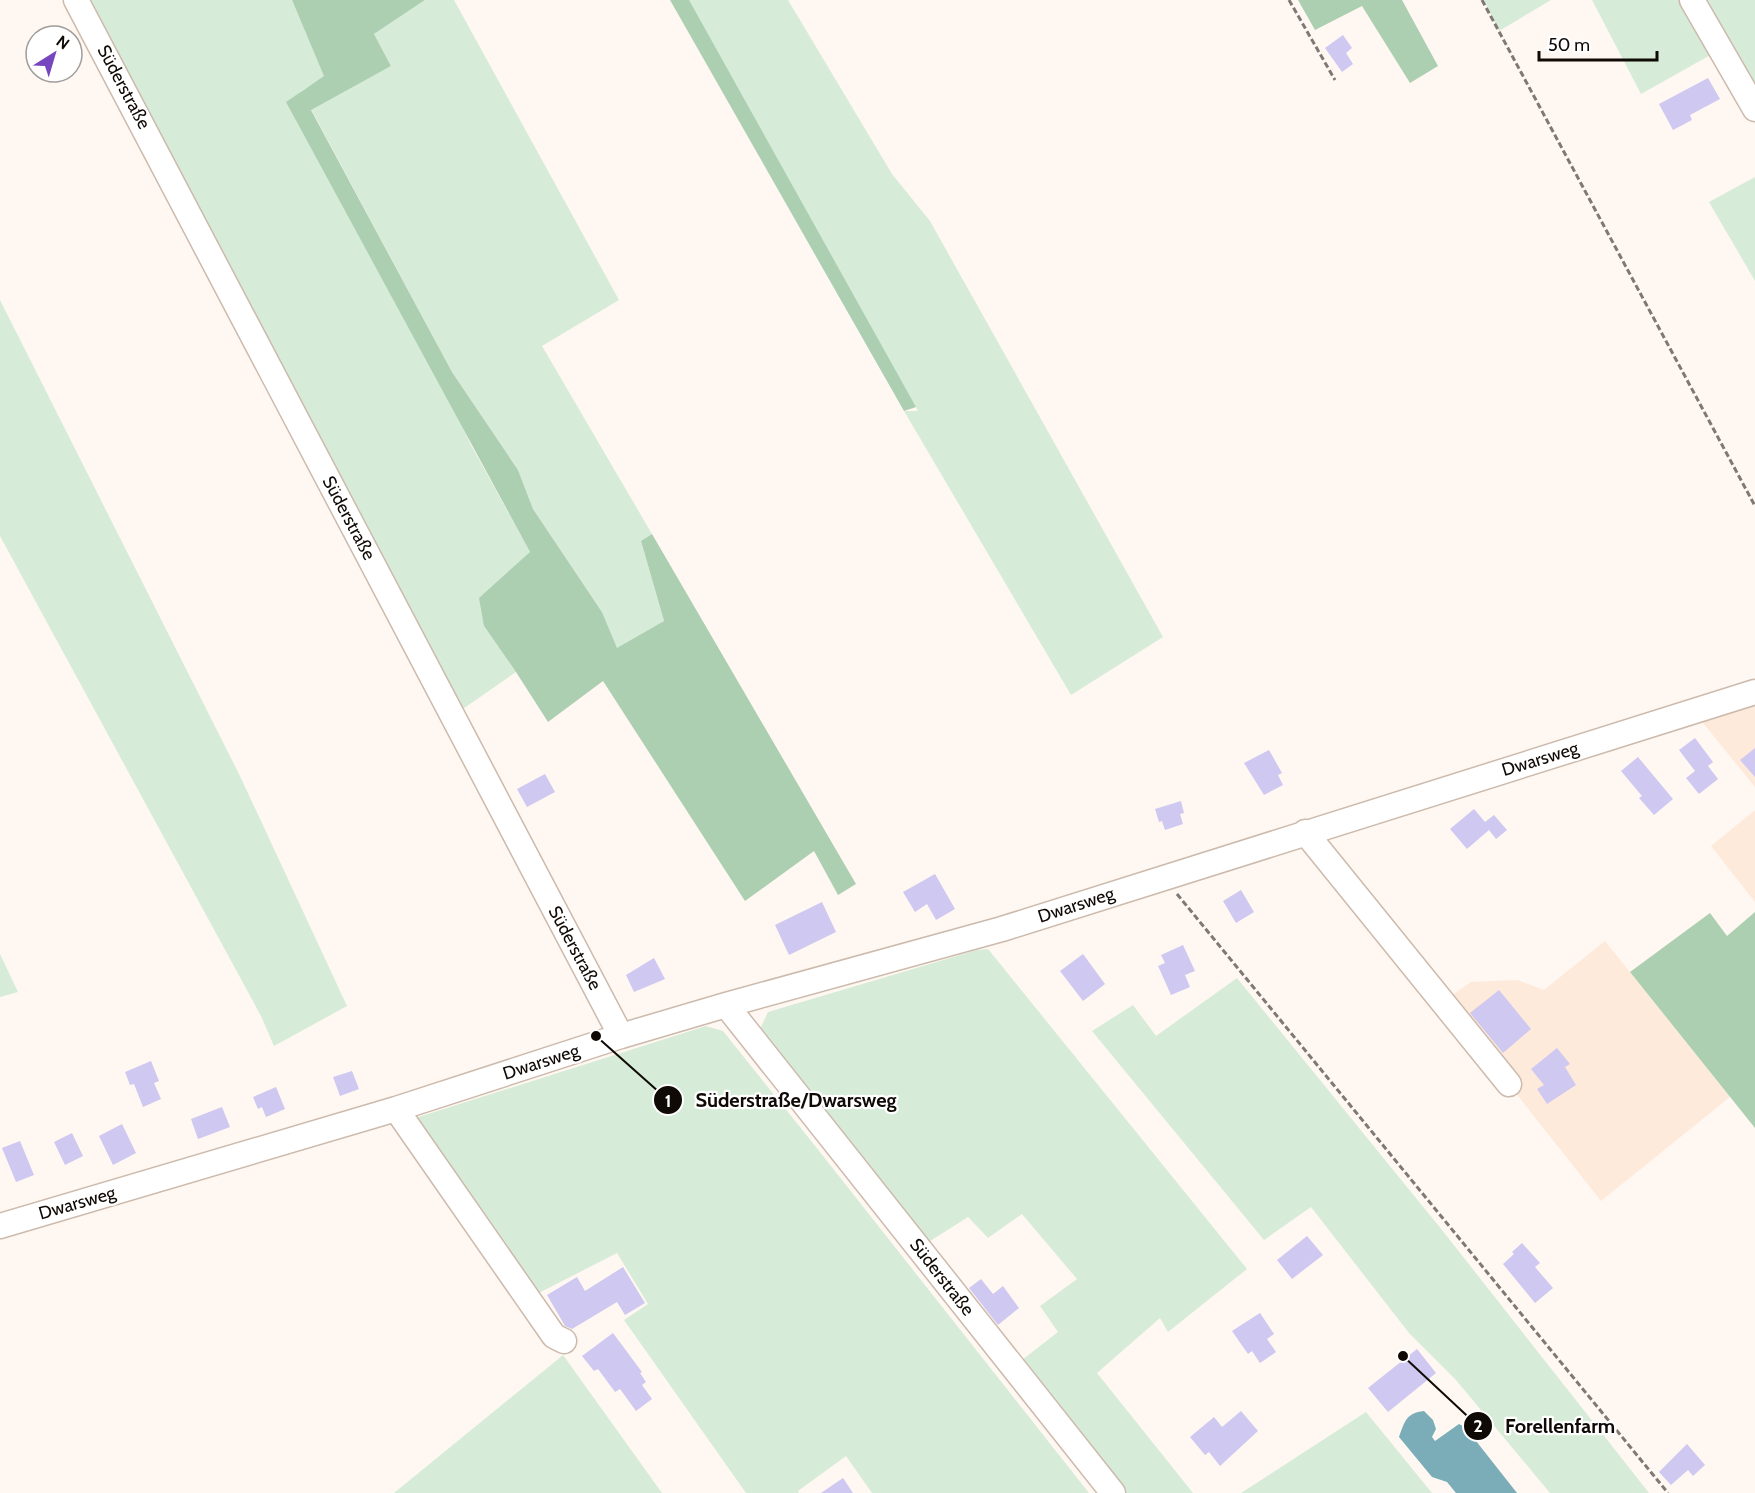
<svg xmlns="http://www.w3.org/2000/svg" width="1755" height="1493" font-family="Cabin,sans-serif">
  <rect width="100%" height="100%" fill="#fff7f1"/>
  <path fill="#feeada" d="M1755,702v85l-56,-69z
    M1755,810v92l-44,-56z
    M1605,941l125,156 -129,104 -158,-200 28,-19 46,-2 27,10z"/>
  <path fill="#d6ecd8" d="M83,0h209l33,76 -25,16 171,353 59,107 -46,74 32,46 -59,41z
    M425,0h29l165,300 -77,46 110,188 -11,7 23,80 -47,28 -15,-37 -69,-103 -15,-39 -66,-98 -141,-263 80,-43 -17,-32z
    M685,0h103l104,174 38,47 233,416 -92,58 -167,-284h14z
    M1484,0h67l-52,31z
    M1592,0h94l28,53 -73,41z
    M1700,0h55v99z
    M1755,177v104l-46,-79z
    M0,300l240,476 107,230 -73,40 -13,-30 -261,-480z
    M988,949l259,320 -79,63 -8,-14 -63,55 96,120h-68l-103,-133 36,-28 -18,-26 37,-27 -55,-65 -34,24 -20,-21 -41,26 -167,-214 8,-17 209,-62z
    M0,954l18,38 -18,5z
    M1237,978l205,252 207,263h-99l-94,-113 -47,-47 -98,-126 -47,33 -172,-209 41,-26 23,31z
    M706,1026l17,5 89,111 277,351h-217l-26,-37 -48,35 1,2h-53l-122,-173 24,-16 -31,-51 -86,44 -122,-177z
    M563,1355l99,138h-268l163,-133z
    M1366,1412l66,81h-191z"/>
  <path fill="#adcfb1" d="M292,0h133l-51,34 17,32 -80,44 141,262 66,98 15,39 69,103 15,36 47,-27 -23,-80 11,-7 204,350 -18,11 -24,-44 -69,50 -142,-220 -55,41 -32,-50 -32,-46 -5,-28 51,-46 -244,-450 38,-26z
    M670,0h19l227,407 -12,4z
    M1298,0h104l36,66 -28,17 -48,-77 -47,24z
    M1755,912v216l-125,-156 80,-59 17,23z"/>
  <path fill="#7badb8" d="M1424,1411l9,9 3,9 -4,8 3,4 24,-17 6,3 52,66h-61l-9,-11 -15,-5 -33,-40c6,-16 7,-24 25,-26z"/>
  <path fill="#cfc8f0" d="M1343,35l9,13 -6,5 7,11 -11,8 -17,-24z
    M1708,78l12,21 -30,16 2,5 -19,10 -14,-26z
    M1695,738l18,24 -5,4 10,13 -19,15 -13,-16 9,-7 -16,-21z
    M1755,748v29l-15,-17z
    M1269,750l13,23 -4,2 5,10 -19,10 -20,-32z
    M1638,757l35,42 -19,16 -15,-17 3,-2 -21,-25z
    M545,774l10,18 -28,15 -10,-18z
    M1181,801l3,12 -4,1 3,10 -18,6 -3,-9 -3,1 -4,-13z
    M1474,809l11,13 9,-7 13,15 -11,9 -7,-9 -22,19 -17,-20z
    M935,874l20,35 -19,11 -9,-16 -12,8 -12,-20z
    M1241,890l13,22 -18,11 -13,-22z
    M822,902l14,30 -47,23 -14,-30z
    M1183,945l12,26 -10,4 5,12 -19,8 -13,-29 7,-3 -4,-8z
    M1083,954l22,30 -22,17 -23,-30z
    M654,958l11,21 -31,13 -8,-17z
    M1499,990l32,39 -28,24 -33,-40z
    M1557,1048l13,16 -5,3 11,18 -29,19 -10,-15 7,-4 -13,-16z
    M151,1061l8,20 -5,2 7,16 -18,8 -9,-23 -4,1 -5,-13z
    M352,1071l7,18 -19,7 -7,-19z
    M276,1087l9,22 -19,8 -4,-10 -4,2 -5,-12z
    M222,1107l8,20 -32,12 -7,-20z
    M122,1124l14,29 -23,12 -14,-29z
    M72,1133l11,23 -18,9 -11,-23z
    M20,1141l14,34 -18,7 -14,-34z
    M1307,1236l16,19 -31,24 -15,-19z
    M1522,1243l18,20 -5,4 18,21 -18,15 -32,-39 11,-10 -2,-2z
    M623,1267l22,36 -20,12 -8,-13 -45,27 -7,-3 -18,-31 30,-18 8,14z
    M981,1279l12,15 10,-8 16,22 -21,17 -29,-37z
    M1260,1313l14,21 -7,5 9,13 -16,11 -8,-12 -4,3 -16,-23z
    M613,1333l29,39 -2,1 6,9 -4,3 10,14 -16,12 -16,-22 -5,3 -17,-23 -4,2 -12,-15z
    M1417,1349l19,24 -48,39 -20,-24z
    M1241,1411l17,20 -38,35 -11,-14 -4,3 -15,-18 24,-20 8,10z
    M1687,1444l18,21 -12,11 -5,-6 -17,15 -12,-13z
    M843,1478l10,15h-32z"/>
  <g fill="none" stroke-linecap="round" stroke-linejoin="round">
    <defs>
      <path id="minor" d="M76,0l545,1036
        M1692,0l63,109
        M1305,832l204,252
        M726,1005l387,488
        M396,1109l158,227 10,5
        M0,1226l396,-117 225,-73 105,-31 276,-76 753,-237"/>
    </defs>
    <use href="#minor" stroke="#ccbaac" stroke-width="27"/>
    <path stroke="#7f7873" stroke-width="3" stroke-dasharray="6 3" stroke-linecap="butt" d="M1289,0l46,80
      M1482,0l273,506
      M1177,894l491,599"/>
    <use href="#minor" stroke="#fff" stroke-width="24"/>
  </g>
  <g text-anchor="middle" stroke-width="4.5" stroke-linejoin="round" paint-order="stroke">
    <g font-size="18" fill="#100a06" stroke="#fff">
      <text transform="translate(124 87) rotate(62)" y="6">Süderstraße</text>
      <text transform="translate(349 518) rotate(62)" y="6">Süderstraße</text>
      <text transform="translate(1540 759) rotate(-17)" y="6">Dwarsweg</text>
      <text transform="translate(1076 905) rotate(-18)" y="6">Dwarsweg</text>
      <text transform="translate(575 948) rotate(62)" y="6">Süderstraße</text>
      <text transform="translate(541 1062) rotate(-18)" y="6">Dwarsweg</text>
      <text transform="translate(77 1203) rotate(-16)" y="6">Dwarsweg</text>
      <text transform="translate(942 1277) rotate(52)" y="6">Süderstraße</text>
    </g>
  </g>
  <path fill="none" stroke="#100a06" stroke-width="2" d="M596 1036L668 1100M1403 1356L1478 1426"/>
  <g fill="#100a06" stroke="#fff" stroke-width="2">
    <circle cx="596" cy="1036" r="6"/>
    <circle cx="1403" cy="1356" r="6"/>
    <circle cx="668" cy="1100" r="15"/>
    <circle cx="1478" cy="1426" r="15"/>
  </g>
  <g font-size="18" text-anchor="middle" font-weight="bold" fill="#fff">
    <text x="668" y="1107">1</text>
    <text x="1478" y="1432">2</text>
  </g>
  <g font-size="20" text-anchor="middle" font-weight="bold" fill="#100a06" stroke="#fff" stroke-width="4.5" stroke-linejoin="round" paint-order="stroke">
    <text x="796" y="1107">Süderstraße/Dwarsweg</text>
    <text x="1560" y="1433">Forellenfarm</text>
  </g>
  <g transform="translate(54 54) rotate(37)"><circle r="28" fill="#ffffff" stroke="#9f9d9b" stroke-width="1.5"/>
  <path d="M0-4.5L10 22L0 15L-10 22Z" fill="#7646be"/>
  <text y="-9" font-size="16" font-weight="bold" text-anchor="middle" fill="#100a06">N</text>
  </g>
  <path d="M1539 51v9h118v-9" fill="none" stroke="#100a06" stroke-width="3"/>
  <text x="1548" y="51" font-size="18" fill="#100a06" stroke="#ffffff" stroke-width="4.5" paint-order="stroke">50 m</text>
</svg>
